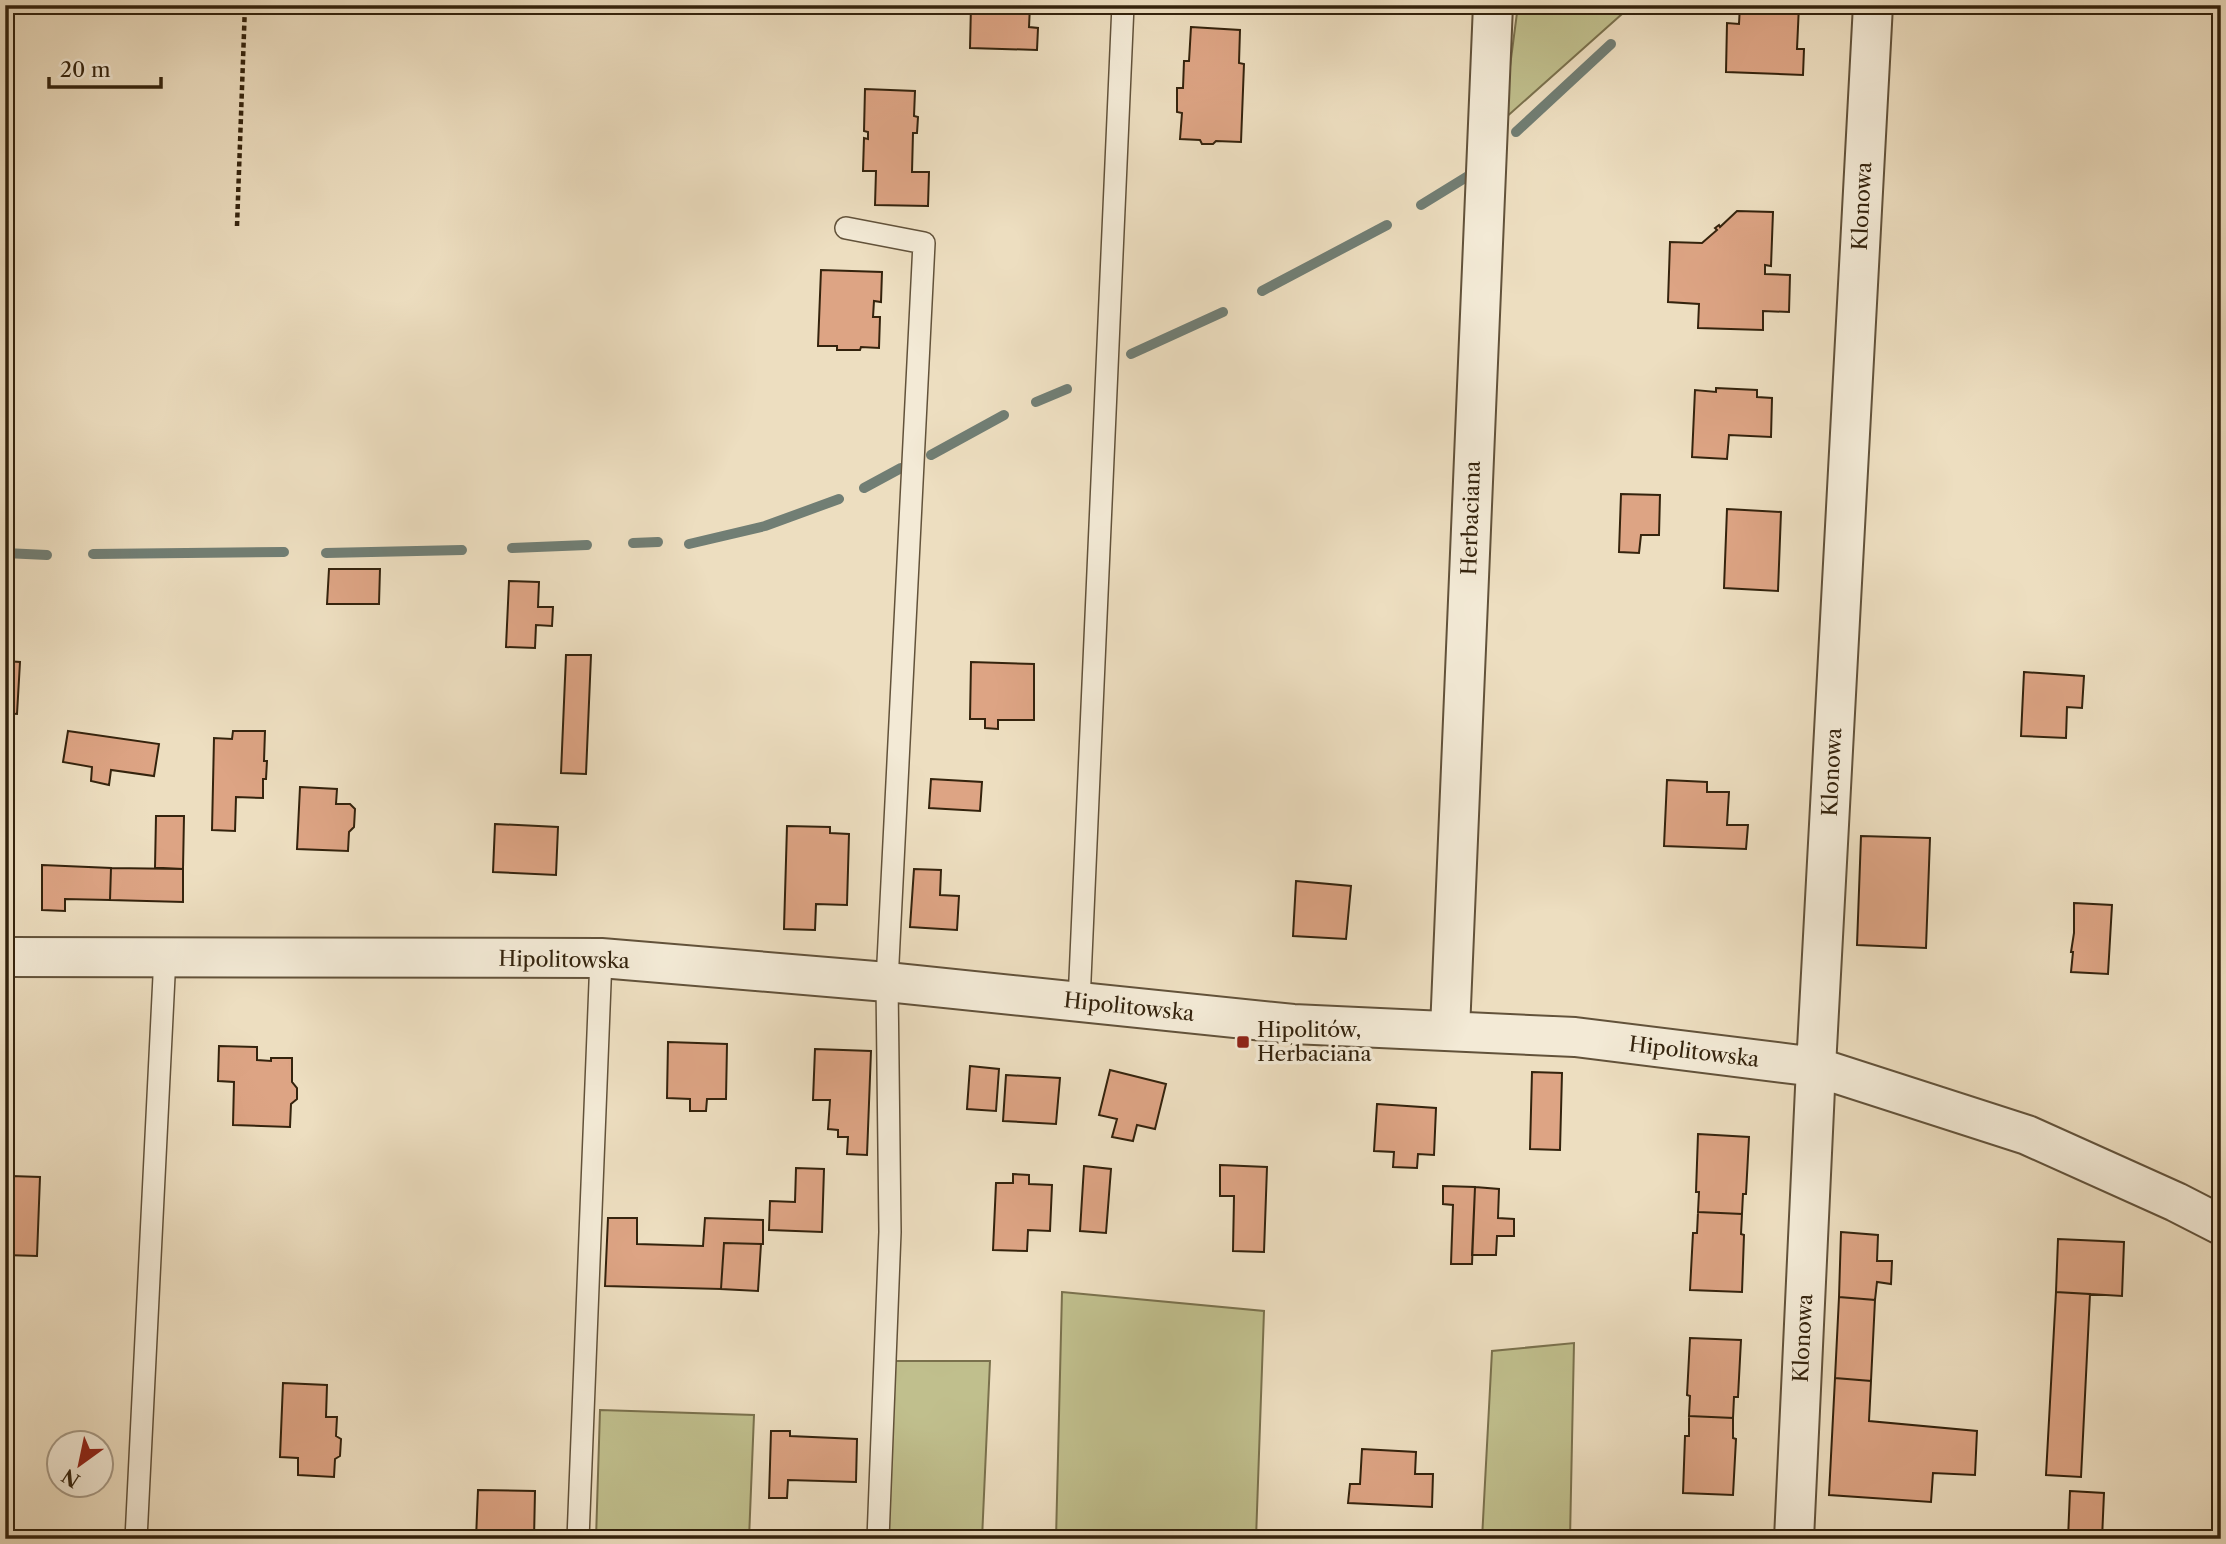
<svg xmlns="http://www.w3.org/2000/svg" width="2226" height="1544" font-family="'Libre Caslon Text',serif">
  <rect width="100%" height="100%" fill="#eddec0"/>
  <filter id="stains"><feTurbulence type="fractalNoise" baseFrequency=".00286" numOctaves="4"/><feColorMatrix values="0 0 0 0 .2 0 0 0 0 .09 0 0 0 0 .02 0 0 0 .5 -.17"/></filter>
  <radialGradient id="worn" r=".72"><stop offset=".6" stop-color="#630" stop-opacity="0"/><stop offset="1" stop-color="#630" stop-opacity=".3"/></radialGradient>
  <path fill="#c0bf8d" stroke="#7a714d" stroke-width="2" d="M1518,5h105l-1,9 -119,106z
    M1062,1292l202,19 -8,228h-200z
    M1574,1343l-4,196h-88l10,-188z
    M893,1361h97l-8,178h-96z
    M600,1410l154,5 -5,124h-153z"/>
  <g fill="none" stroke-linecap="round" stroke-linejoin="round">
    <path stroke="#717e74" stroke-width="10" d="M1516,132l95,-88
      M1421,205l52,-32
      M1262,291l125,-66
      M1131,354l92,-42
      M1036,402l31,-13
      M931,455l73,-40
      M864,488l37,-20
      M633,543l25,-1
      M689,544l76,-18 74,-27
      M512,548l75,-3
      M5,553l42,2
      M326,553l136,-3
      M93,554l191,-2"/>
  </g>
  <path fill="#dda484" stroke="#34230d" stroke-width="2" d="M971,5h59l-1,22 9,1 -1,22 -67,-2z
    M1740,5h59l-2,44h7l-1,26 -77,-3 1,-49 12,1z
    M1191,27l49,3 -1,33 5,1 -3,78 -25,-1 -3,3h-11l-2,-4 -20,-1 2,-26 -5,-1v-24h6l1,-27h5z
    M865,89l50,2 -1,25 4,1 -1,16h-4l-1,39h17l-1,34 -53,-1 1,-34h-13l1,-33 4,1v-7l-4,-1z
    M1737,211l36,1 -2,54 -6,-1v9l25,1 -1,37 -26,-1v19l-65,-2 1,-24 -31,-2 2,-60 32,1 15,-13 -2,-2 4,-3 1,2z
    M821,270l61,2 -1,30 -7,-1 -1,16h7l-1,31 -18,-1 -1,3h-23v-4h-19z
    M1716,388l41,2v7l15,1 -1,39 -42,-2 -2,24 -35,-2 3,-67 21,2z
    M1621,494l39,1 -1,40h-18l-2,18 -20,-1z
    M1727,509l54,3 -3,79 -54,-3z
    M329,569h51l-1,35h-52z
    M509,581l30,1 -1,25h15l-1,19 -16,-1 -1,23 -29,-1z
    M566,655h25l-5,119 -25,-1z
    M5,661l15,1 -3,52 -12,-1z
    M971,662l63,2v56h-36v9l-13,-1v-9h-15z
    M2024,672l60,4 -2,32 -15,-1 -1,31 -45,-2z
    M68,731l91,13 -5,32 -43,-6 -2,15 -18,-4 1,-14 -29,-5z
    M233,731h32l-1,30h3l-1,18h-3v19l-27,-1 -1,34 -23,-1 2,-92 18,1z
    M931,779l51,3 -2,29 -51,-3z
    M1667,780l40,2v10h22l-2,33h21l-2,24 -82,-3z
    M300,787l37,2 -1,15h14l5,5 -1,18 -5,5 -1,19 -51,-2z
    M156,816h28l-1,53 -28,-1z
    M495,824l63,3 -2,48 -63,-3z
    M787,826l43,1v6l19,1 -2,71 -31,-1 -1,26 -31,-1z
    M1861,836l69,2 -4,110 -69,-3z
    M42,865l69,3 -1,32 -45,-1v12l-23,-1z
    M111,868l72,1v33l-73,-2z
    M914,869l27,1 -1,25 19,1 -2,34 -47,-3z
    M1296,881l55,5 -5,53 -53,-3z
    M2074,903l38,2 -4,69 -37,-2 2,-20h-2l3,-19z
    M668,1042l59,2 -1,55h-19l-1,12h-16v-12l-23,-1z
    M219,1046l38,1v13l14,1v-3h21v24l5,6v11l-6,5 -1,23 -57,-2 1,-43 -16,-1z
    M815,1049l56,2 -4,104 -20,-1 1,-17h-10v-7l-10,-1 2,-29h-17z
    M970,1066l29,3 -3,42 -29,-2z
    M1110,1070l56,14 -11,45 -18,-4 -4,16 -21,-4 5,-18 -18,-4z
    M1532,1072l30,1 -2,77 -30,-1z
    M1006,1075l54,3 -4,46 -53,-3z
    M1377,1104l59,4 -2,47 -16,-1 -1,14 -24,-1 1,-15 -20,-1z
    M1698,1134l51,3 -3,57h-3l-1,20 -44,-2 1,-20h-3z
    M1220,1165l47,2 -3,85 -31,-1 1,-55h-14z
    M1084,1166l27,3 -5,64 -26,-2z
    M796,1168l28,1 -2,63 -53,-2 1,-29 25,1z
    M1013,1174l16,1v9l23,1 -2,46 -22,-1 -1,21 -34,-1 3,-67h17z
    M11,1176l29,1 -3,79 -32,-1v-56h6z
    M1443,1186l32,1 -3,77h-21l2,-59 -10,-1z
    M1475,1187l24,2 -1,29 16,1v17h-17l-1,19h-24z
    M1698,1212l44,2 -1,20 3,1 -2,57 -52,-2 3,-57h4z
    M608,1218h29v26l66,2 2,-28 58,2v24l-39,-1 -3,46 -116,-3z
    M1841,1232l37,3 -1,26h15l-1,23 -14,-2 -2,18 -36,-3z
    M2058,1239l66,3 -2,54 -66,-4z
    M724,1243l37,1 -3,47 -37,-2z
    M2056,1292l34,2 -9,183 -35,-2z
    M1839,1297l36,3 -4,81 -36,-3z
    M1690,1338l51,2 -3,57h-4l-1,21 -44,-2 1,-20 -3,-1z
    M1835,1378l36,3 -2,40 108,10 -2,44 -42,-2 -2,29 -102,-7z
    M283,1383l44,2 -1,32h11l-1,19 5,3 -1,17 -5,3 -1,18 -36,-2v-17l-18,-1z
    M1689,1416l44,2v20l3,1 -3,56 -50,-2 2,-57h4z
    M771,1431h19v5l67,3 -1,43 -68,-2 -1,18h-18z
    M1362,1449l54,3 -1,22h18l-1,33 -84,-4 2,-19h10z
    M478,1490l57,1 -1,48h-58z
    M2070,1491l34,2 -2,46h-34z
    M2145,1533l72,3v3h-72z"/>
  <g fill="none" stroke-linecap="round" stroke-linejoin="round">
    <defs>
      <path id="service" d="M846,228l78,15 -37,739 3,250 -12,307
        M1079,1002l44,-997
        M136,1539l29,-583
        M578,1539l23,-581"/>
      <path id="minor" d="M5,957l596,1 286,24 406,42 282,13 241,30 211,68 149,67 45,23
        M1450,1030l43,-1025
        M1794,1539l22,-472 57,-1062"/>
    </defs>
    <use href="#service" stroke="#62523a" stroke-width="24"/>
    <use href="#minor" stroke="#62523a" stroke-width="42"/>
    <path stroke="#34230d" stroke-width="4.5" stroke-dasharray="5 3.5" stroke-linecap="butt" d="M237,226l8,-221"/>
    <use href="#service" stroke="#f3ead6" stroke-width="21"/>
    <use href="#minor" stroke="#f3ead6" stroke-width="38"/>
  </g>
  <rect fill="#8f2418" stroke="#f3ead6" stroke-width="2.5" x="1236" y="1035" width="14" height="14" rx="3.5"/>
  <g text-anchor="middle" stroke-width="7" stroke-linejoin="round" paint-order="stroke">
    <g font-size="21" fill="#34230d" stroke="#f3ead6">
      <text transform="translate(1862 206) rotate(-87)" y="7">Klonowa</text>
      <text transform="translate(1471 518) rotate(-88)" y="7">Herbaciana</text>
      <text transform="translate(1832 772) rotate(-87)" y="7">Klonowa</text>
      <text transform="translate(564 960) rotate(1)" y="7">Hipolitowska</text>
      <text transform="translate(1129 1007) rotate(6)" y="7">Hipolitowska</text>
      <text transform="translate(1694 1052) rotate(7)" y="7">Hipolitowska</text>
      <text transform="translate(1803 1338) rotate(-87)" y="7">Klonowa</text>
    </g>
    <g font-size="21" fill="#34230d" stroke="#f3ead6" text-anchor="start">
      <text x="1257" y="1037">Hipolitów,<tspan x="1257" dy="24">Herbaciana</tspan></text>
    </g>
  </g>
  <rect width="2226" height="1544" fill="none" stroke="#eddec0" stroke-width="28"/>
  <rect x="7" y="7" width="2212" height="1530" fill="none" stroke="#34230d" stroke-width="3.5"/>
  <rect x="14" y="14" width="2198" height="1516" fill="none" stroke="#34230d" stroke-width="2"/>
  <g transform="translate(80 1464) rotate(213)"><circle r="33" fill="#f3ead6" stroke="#a79a86" stroke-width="2"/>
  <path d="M0-5L12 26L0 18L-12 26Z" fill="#8f2418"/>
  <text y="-10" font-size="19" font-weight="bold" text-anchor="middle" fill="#34230d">N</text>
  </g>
  <path d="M49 77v10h112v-10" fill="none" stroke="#34230d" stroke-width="3.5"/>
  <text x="60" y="77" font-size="21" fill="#34230d" stroke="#f3ead6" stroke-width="5" paint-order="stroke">20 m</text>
  <rect width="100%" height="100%" filter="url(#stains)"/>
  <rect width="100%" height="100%" fill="url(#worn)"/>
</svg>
